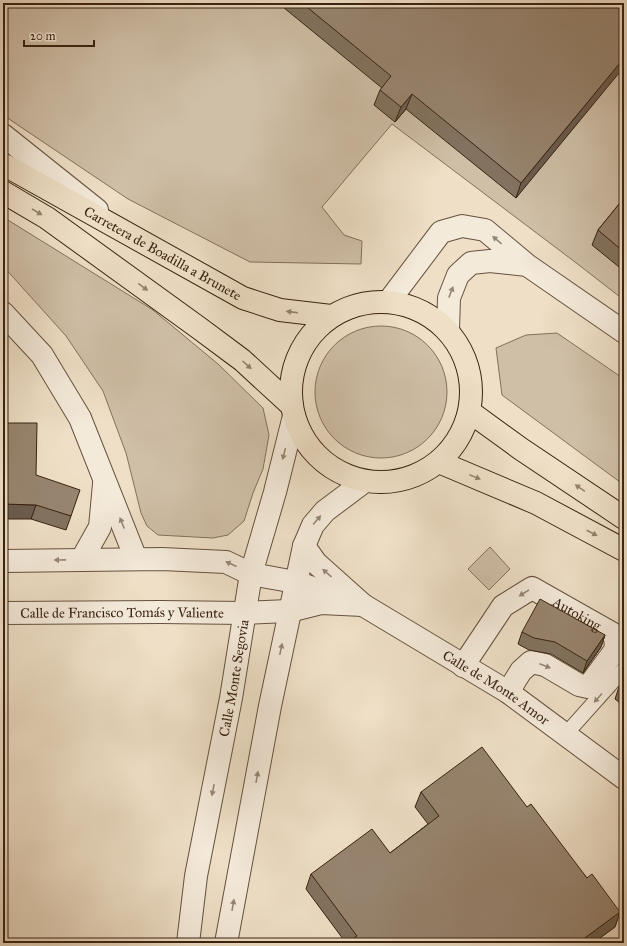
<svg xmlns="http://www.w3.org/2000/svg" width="627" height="946" font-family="'IM FELL Great Primer',serif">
  <rect width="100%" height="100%" fill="#eedfc6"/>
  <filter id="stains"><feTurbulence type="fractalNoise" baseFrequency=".005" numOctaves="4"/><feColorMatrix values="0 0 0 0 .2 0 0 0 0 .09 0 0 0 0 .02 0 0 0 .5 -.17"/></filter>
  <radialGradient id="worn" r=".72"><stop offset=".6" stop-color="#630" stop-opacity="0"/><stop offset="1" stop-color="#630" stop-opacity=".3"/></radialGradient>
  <path fill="#cfbfa7" stroke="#84705c" d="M3,3h621v297l-49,-38 -183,-138 -70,83 22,28 18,6 -1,23 -111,-2 -122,-63 -125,-84z
    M3,217l150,93 65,54 45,44 6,27 -6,34 -10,24 -9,28 -16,14 -15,3 -55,-3 -11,-9 -6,-13 -15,-60 -23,-62 -37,-55 -63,-70z
    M315 392a66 66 0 1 1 132 0a66 66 0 1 1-132 0Z
    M557,333l67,46v106l-122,-90 -6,-47 30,-13z
    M490,547l20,22 -21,21 -21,-21z"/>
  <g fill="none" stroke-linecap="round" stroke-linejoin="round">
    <defs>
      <path id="service" d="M565,735l59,-66"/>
      <g id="minor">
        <path d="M3,135l94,75"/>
        <path d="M3,313l39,42 38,63 56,141"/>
        <path d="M82,559l18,-32 4,-43"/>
        <path id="s1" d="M3,561l159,-2 64,3 25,12 44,8 68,23 145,87 116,86"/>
        <path id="s2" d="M3,613l158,-1 83,1 45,-2 32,-8 42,2 -47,-42 -12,-17"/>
        <path id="s3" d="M463,666l40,-60 29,-18 83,47 1,14 -28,38 -9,-2 -34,-20 -14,-3 -10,9 -13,21"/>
        <path id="s4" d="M188,943l8,-67 35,-178 20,-124 24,-82 19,-76"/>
        <path d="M226,943l44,-237 34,-160 9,-21 12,-14 40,-30"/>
      </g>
      <path id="tertiary" d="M389,301l52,-69 21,-6 23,4 42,35 97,67
        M448,330l1,-32 9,-23 13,-12 19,-2 37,4"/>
      <g id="primary">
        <path id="s5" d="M3,164l240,134 37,12 51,6"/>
        <path d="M3,192l44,26 152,110 43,32 50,46"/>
        <circle cx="381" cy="392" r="90"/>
        <path d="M470,412l51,37 103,69"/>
        <path d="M439,462l97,41 88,47"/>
      </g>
    </defs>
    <use href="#service" stroke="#66513e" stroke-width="16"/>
    <use href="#minor" stroke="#66513e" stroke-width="24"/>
    <use href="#tertiary" stroke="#66513e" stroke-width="24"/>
    <use href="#primary" stroke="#392211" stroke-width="24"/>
    <use href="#service" stroke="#f4eada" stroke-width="14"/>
    <use href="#minor" stroke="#f4eada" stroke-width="22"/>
    <use href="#tertiary" stroke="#f4eada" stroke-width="22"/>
    <use href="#primary" stroke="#eedfc6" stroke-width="22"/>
  </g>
  <path fill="#82725f" stroke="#392211" d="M278,3h346l-108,195 -110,-89 -11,13 -21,-17 6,-15 2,-2z
    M624,198v73l-32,-26 6,-15z
    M36,475l35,41 -5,14 -35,-11z
    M522,632l83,3 -4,12 -18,26 -32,-19 -22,-4 -11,-6z
    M624,681v25l-9,-7 4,-12z
    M421,792l106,15 60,71 33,34 -5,15 -22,16h-247l-40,-54 5,-15 79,-21 38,-29 -13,-17z"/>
  <path fill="#6a5c4e" stroke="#392211" d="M624,58v9l-108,131 5,-15z
    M412,94l-6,15 -11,13 6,-15z
    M3,504l33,1 -5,14h-28z
    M605,635l-4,12 -18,26 4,-12z
    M620,912l-5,15 -22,16h-15z"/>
  <path fill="#97846f" stroke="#392211" d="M302,3h322v55l-103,125 -109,-89 -11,13 -21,-17 11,-14z
    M624,198v54l-26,-22z
    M3,423h34l-1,52 44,15 -9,26 -35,-11 -33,-1z
    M540,599l65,36 -18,26 -32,-19 -21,-4 -12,-6z
    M624,681v10l-5,-4z
    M482,747l45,60 4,-3 56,74 5,-4 28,38 -42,31h-222l-3,-4 4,-3 -46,-62 61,-45 18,24 49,-37 -18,-24z"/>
  <defs><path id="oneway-solid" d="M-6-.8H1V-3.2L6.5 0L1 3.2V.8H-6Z"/></defs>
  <g fill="#94806c">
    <use href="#oneway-solid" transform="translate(37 212) rotate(31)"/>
    <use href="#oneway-solid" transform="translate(143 287) rotate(36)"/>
    <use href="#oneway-solid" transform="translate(292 312) rotate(-173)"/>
    <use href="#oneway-solid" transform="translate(247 365) rotate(42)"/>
    <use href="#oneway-solid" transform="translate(475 477) rotate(22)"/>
    <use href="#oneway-solid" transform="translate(580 488) rotate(-146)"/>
    <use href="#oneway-solid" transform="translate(592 533) rotate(28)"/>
  </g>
  <g fill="#968676">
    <use href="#oneway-solid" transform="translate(497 240) rotate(-140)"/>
    <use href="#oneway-solid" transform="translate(451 292) rotate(-69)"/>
    <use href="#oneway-solid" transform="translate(284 454) rotate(104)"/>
    <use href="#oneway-solid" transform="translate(317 520) rotate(-50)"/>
    <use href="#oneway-solid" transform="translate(122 523) rotate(-112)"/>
    <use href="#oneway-solid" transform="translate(60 560) rotate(179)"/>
    <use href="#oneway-solid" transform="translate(231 564) rotate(-156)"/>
    <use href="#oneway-solid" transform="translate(327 573) rotate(-139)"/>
    <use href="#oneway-solid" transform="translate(524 593) rotate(148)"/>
    <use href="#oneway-solid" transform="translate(281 649) rotate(-78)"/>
    <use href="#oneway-solid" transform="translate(545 666) rotate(21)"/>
    <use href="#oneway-solid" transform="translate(598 698) rotate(132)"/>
    <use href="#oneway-solid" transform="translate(257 777) rotate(-80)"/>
    <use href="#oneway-solid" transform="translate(213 790) rotate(101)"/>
    <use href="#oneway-solid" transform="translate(233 905) rotate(-80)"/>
  </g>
  <g text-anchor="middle" stroke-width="3.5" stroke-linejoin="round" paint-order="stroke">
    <g font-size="14" fill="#392211" stroke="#f4eada">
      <text dy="5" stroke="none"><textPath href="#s5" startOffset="183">Carretera de Boadilla a Brunete</textPath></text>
      <text dy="5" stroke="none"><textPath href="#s2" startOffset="119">Calle de Francisco Tomás y Valiente</textPath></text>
      <text dy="5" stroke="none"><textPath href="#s3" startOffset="158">Autoking</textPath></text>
      <text dy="5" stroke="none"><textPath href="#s4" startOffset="269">Calle Monte Segovia</textPath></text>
      <text dy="5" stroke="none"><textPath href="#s1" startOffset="524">Calle de Monte Amor</textPath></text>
    </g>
  </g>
  <rect width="627" height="946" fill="none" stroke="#eedfc6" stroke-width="16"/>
  <rect x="4" y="4" width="619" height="938" fill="none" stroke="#392211" stroke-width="2"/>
  <rect x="8" y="8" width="611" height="930" fill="none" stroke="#392211"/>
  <path d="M24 40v6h70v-6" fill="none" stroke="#392211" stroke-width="2"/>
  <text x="30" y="40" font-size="12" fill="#392211" stroke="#f4eada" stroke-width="3" paint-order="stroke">20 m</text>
  <rect width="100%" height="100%" filter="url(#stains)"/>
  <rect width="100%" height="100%" fill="url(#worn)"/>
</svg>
